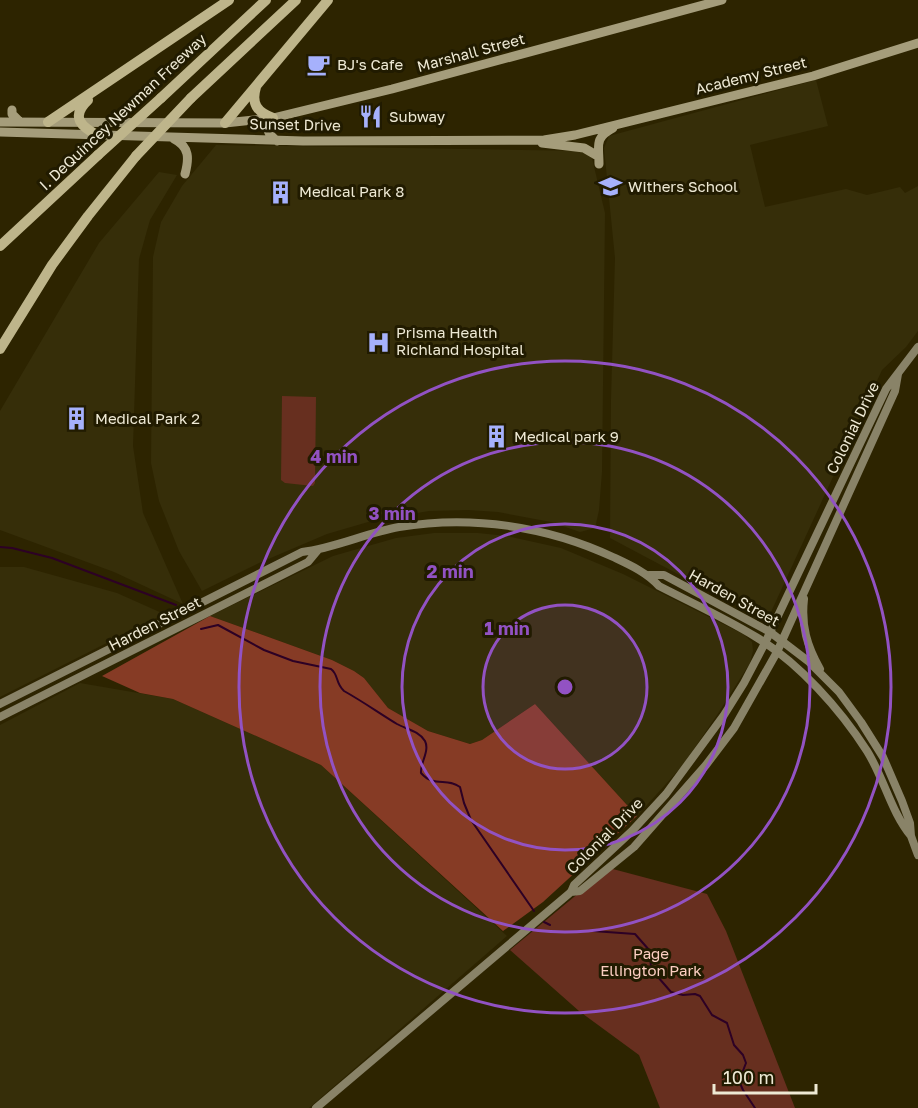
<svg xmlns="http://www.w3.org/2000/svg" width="918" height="1108" font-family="'Golos Text',sans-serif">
  <rect width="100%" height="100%" fill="#2d2400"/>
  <path fill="#362e09" d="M816,80l12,46 -78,19 15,62 81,-18 21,6 33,-8 5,6 13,-7v145l-12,16 -24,23 -111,242 -5,4h-9l-147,-78 1,-139 4,-141 -11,-110 5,-12z
    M216,145l368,6 8,7 13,55 -3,259 -3,38 -4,18 -15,4 -29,-10 -53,-10 -30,-2 -39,1 -54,9 -48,14 -68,29 -57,28 -23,-40 -20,-50 -8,-38 2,-206 8,-35 21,-36z
    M159,172l18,3 -27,45 -11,39 -6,187 10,67 40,91 -69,-32 -114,-42v-119l99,-168z
    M434,533h44l29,3 54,12 62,26 120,60 9,8 1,9 -3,12 -33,52 -34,50 -46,51 -102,-112 -53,36 -12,4 -42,-13 -40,-23 -24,-30 -10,-7 -22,-11 -122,-44 123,-60 63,-18z
    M0,567h24l93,26 47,21 -164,83z
    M80,683l93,16 148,66 186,171 -198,172h-309v-383z"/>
  <path fill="#672f1f" d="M282,396l34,1 -1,86 -2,3 -28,-3 -4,-3z
    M609,868l98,26 19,37 69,177h-135l-21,-53 -60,-44 -69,-61z"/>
  <path fill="#863b25" d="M210,616l122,44 22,11 10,7 24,30 40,23 42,13 12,-4 53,-36 102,112 -94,86 -40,29 -182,-166 -148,-66 -33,-6 -38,-17z"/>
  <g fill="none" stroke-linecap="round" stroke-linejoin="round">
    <path stroke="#2d0125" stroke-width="2" d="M0,547l12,1 40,10 124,47
      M201,629l17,-4 46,25 29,11 38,8c8,6 4,14 13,22 18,10 35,22 53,33 9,5 22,7 28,17 5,10 -5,22 -4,32 13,15 26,4 39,14l4,16 7,17 63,91
      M544,922l6,3
      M593,931l42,3 15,17 1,18 20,23 12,3 12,-1 5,2 12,19 15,8 7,22 9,10 3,8 -7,18 4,9 12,18"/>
    <path stroke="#898368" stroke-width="8" d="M649,575h15l106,57 38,29 31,31 22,30 22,35 19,44 8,22 1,13 7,19
      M804,599c-3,27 3,47 16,70
      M0,704l302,-152c33,-4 64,-19 97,-25 72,-12 148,-1 214,30 17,8 33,15 46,29 33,17 66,32 97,51 43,26 84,72 111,114 17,27 24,61 44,85
      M0,717l308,-155 10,-12
      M571,892l9,-1 54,-44 72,-82 28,-37 43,-76 118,-261 3,-17
      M316,1108l255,-216 3,-7 58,-54 34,-37 58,-79 20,-32 21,-40 121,-254 32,-42"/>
    <path stroke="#a59d7b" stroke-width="9" d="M12,110v4l8,8
      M273,118c-9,9 -6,15 4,23
      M0,122l225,1 48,-5 119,-29 330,-89
      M0,132l303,9 241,-1 31,-5 238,-59 105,-33
      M174,139c16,8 15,20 11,35
      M542,143l42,5 12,7
      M599,164c0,-19 -5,-26 14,-36"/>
    <path stroke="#beb58b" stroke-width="10" d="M256,87c-5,17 1,25 17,31
      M161,98l105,-98
      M191,98l105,-98
      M88,100c-18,17 -7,27 11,36
      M48,122l181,-122
      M225,123l103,-123
      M0,246l98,-91
      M0,349l52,-84 36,-49 48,-60"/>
    <path stroke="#beb58b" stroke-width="10" d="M98,155l63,-57
      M136,156l55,-58"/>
  </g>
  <circle cx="565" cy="687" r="82" fill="#9252c3" fill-opacity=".12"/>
  <g fill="none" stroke="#9252c3" stroke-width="3">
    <circle cx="565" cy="687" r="82"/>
    <circle cx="565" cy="687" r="163"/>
    <circle cx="565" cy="687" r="245"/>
    <circle cx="565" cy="687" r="326"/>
  </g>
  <defs>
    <symbol id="cafe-bare" viewBox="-9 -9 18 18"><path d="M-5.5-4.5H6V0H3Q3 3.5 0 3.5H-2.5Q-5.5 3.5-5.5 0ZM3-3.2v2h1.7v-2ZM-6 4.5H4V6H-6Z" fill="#a6b1fc" stroke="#211b00" stroke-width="2.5" paint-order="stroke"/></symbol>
    <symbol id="restaurant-bare" viewBox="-9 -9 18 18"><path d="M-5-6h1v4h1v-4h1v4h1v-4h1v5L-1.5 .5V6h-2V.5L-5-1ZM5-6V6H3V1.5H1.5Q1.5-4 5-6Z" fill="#a6b1fc" stroke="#211b00" stroke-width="2.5" paint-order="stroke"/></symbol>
    <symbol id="school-bare" viewBox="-9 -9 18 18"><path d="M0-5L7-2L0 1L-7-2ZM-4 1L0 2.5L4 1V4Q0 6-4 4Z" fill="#a6b1fc" stroke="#211b00" stroke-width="2.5" paint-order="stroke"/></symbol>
    <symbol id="building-bare" viewBox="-9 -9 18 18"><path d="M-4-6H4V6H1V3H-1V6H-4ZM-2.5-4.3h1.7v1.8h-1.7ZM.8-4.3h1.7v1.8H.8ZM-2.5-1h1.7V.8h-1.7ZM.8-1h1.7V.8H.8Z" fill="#a6b1fc" stroke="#211b00" stroke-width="2.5" paint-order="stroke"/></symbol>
    <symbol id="hospital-bare" viewBox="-9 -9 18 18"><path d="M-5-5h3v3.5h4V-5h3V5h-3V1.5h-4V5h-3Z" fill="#a6b1fc" stroke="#211b00" stroke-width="2.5" paint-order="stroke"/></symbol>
  </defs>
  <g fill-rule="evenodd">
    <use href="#cafe-bare" x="302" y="48" width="33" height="33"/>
    <use href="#restaurant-bare" x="354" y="100" width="33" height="33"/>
    <use href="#school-bare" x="594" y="170" width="33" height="33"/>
    <use href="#building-bare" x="264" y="176" width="33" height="33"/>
    <use href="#hospital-bare" x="362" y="326" width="33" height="33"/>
    <use href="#building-bare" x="60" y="402" width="33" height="33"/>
    <use href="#building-bare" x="480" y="420" width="33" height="33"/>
  </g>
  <g text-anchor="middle" stroke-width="6" stroke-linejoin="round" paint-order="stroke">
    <g font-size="15" fill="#eee9d4" stroke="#211b00">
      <text transform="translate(471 53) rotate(-15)" y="5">Marshall Street</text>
      <text transform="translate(751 76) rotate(-14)" y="5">Academy Street</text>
      <text transform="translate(123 112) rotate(-43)" y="5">I. DeQuincey Newman Freeway</text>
      <text transform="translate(295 125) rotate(1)" y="5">Sunset Drive</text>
      <text transform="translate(853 428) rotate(-64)" y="5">Colonial Drive</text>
      <text transform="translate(734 598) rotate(29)" y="5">Harden Street</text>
      <text transform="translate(155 624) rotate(-27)" y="5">Harden Street</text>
      <text transform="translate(605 836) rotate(-45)" y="5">Colonial Drive</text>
    </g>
    <g font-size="15" fill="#eee9d4" stroke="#211b00" text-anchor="start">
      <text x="337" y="70">BJ's Cafe</text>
      <text x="389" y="122">Subway</text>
      <text x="628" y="192">Withers School</text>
      <text x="299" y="197">Medical Park 8</text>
      <text x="396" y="338">Prisma Health<tspan x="396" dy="17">Richland Hospital</tspan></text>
      <text x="95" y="424">Medical Park 2</text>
      <text x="514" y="442">Medical park 9</text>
    </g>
    <g font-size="15" fill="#fccec1" stroke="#211b00">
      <text x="651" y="959">Page<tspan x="651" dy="17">Ellington Park</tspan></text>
    </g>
  </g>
  <circle cx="565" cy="687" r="9" fill="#9252c3" stroke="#211b00" stroke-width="3"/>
  <g font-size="18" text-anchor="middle" font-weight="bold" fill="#9252c3" stroke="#211b00" stroke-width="6" stroke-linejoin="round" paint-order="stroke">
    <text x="334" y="463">4 min</text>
    <text x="392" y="520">3 min</text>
    <text x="450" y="578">2 min</text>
    <text x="507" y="635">1 min</text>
  </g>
  <path d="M714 1084v9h102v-9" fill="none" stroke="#eee9d4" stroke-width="3"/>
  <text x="723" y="1084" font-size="18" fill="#eee9d4" stroke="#211b00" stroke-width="4.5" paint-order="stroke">100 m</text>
</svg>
